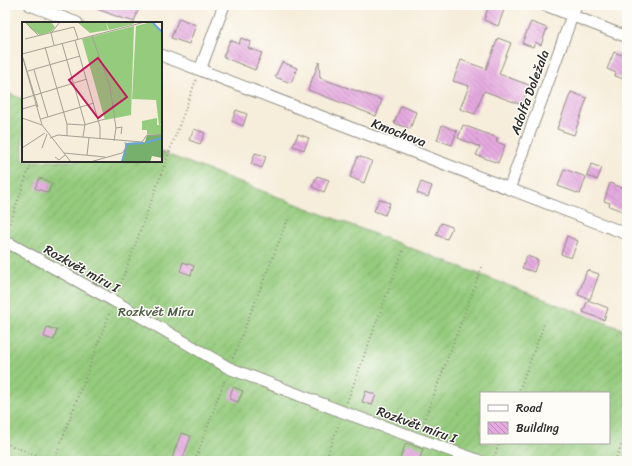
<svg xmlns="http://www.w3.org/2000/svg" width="632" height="466" font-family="Sriracha,sans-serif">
  <defs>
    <pattern id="garden-furrows" width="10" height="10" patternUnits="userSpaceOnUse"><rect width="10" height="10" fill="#94cb7d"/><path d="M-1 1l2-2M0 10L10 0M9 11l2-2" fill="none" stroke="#80ae6c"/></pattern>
    <pattern id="building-back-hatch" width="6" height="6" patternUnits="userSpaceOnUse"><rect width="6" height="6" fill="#e5a9e0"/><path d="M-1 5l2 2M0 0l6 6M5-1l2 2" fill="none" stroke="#ba8ab6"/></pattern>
  </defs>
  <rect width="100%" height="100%" fill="#fdfcf7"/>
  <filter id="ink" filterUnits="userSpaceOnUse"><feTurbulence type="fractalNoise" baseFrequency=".025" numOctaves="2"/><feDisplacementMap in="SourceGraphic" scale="8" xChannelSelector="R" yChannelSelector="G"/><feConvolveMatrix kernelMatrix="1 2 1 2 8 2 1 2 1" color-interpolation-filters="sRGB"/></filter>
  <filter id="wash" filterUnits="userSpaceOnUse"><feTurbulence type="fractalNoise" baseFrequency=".012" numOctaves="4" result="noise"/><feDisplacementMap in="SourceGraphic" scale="16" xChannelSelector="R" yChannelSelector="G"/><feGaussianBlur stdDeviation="0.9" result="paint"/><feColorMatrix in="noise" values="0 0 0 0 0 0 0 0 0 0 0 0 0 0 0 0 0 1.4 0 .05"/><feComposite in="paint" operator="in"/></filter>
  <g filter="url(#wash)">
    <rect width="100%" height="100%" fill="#f6edda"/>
    <path fill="url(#garden-furrows)" stroke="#607b54" fill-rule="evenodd" d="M5,92l18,7v62h138v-9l466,179v130h-622zM481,393h128v50h-128z"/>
    <g id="blocks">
      <path fill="url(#building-back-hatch)" d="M87,5h53l-6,17 -8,-3v1z
        M489,5l15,5 -6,16 -14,-6z
        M179,18l17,7 -7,19 -18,-6z
        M531,22l16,6 -6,17 -6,-3 -2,5 -11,-4z
        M241,38l10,4 -3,6 14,5 -7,17 -32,-13 7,-17 9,4z
        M498,38l13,5 -12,31 30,11 -7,20 -38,-14 -9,23 -15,-5 9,-23 -16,-5 8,-21 25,9z
        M614,52l13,5v23l-12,-4 1,-3 -9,-4z
        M282,62l15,6 -6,15 -16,-6z
        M319,62l1,16 62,22 -6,16 -68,-26z
        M571,92l16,6 -13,37 -17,-6z
        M401,106l15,6 -6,17 -16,-6z
        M236,110l11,4 -4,12 -11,-5z
        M442,125l15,6 -5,14 -15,-5z
        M463,125l35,13 -2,4 9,3 -7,18 -22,-8 4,-8 -22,-9z
        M194,129l11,4 -5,11 -11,-4z
        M298,134l11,4 -5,12 -11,-4z
        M255,153l11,3 -4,12 -11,-4z
        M358,156l14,5 -8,22 -14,-6z
        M591,164l11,4 -5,12 -10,-4z
        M564,169l22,8 -6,17 -22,-8z
        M317,176l12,4 -5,12 -12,-5z
        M39,178l13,5 -4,10 -13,-5z
        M421,182l11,4 -4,11 -11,-4z
        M610,183l17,7v23l-18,-7 1,-3 -6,-2z
        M379,199l11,4 -5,12 -11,-4z
        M441,223l11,4 -5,12 -11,-4z
        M567,236l11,5 -7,17 -10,-4z
        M527,256l11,4 -4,12 -12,-4z
        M183,262l11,4 -3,9 -11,-4z
        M587,270l12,4 -9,25 -12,-4z
        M588,300l20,8 -4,12 -21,-8z
        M47,327l10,3 -3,10 -10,-3z
        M233,387l10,4 -5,11 -9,-3z
        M366,391l10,4 -4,10 -10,-3z
        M181,433l10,3 -9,25h-11z
        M406,443l17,6 -4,12h-20z"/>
    </g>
  </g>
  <g filter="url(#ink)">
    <use href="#blocks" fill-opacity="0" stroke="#908c82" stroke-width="1"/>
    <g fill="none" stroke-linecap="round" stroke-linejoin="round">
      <defs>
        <path id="minor" d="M30,5l47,18
          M545,5l82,32
          M161,55l466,179
          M200,70l24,-65
          M509,189l67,-184
          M5,241l109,60 115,67 114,44 137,49"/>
      </defs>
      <use href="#minor" stroke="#908c82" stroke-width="13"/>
      <path stroke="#908c82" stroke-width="2" stroke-dasharray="1 3" stroke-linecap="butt" d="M7,231l25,-70
        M118,291l78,-211
        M233,358l56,-142
        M518,393l27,-71
        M347,402l57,-154
        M421,429l62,-165
        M5,443l46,18
        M54,461l56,-149
        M195,461l30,-82
        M325,461l14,-38
        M493,461l6,-18
        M615,461l12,-30"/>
      <use href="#minor" stroke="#fff" stroke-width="11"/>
    </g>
  </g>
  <g text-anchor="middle" stroke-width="3" stroke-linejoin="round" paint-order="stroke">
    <g font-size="13" fill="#2b2b2b" stroke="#fdfcf7">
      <text transform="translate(529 92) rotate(-70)" y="5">Adolfa Doležala</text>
      <text transform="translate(399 132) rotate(21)" y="5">Kmochova</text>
      <text transform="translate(82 268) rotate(29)" y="5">Rozkvět míru I</text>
      <text transform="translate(417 424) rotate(20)" y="5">Rozkvět míru I</text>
    </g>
    <g font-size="13" fill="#4a5b44" stroke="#fdfcf7">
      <text x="156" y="316">Rozkvět Míru</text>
    </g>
  </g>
  <g transform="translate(22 22)">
    <rect width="140" height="140" fill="#f6edda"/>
    <path d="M6,0h23l4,5 -4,5 -11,3 -9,-6 -5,-6zM84,0h27l1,2 -25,6zM129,0l11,11v91l-3,1 -3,-25 -24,-1 4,-73z" fill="#94cb7d"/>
    <path d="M140,112v24l-10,-2 -2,6h-29l6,-19 18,-1 2,-7z" fill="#77af6c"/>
    <path d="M55,0h29l2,8 -18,3zM112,4l-3,89 -26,5 -23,-81zM135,96v7h5v9h-15v-4h-5v-9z" fill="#94cb7d"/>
    <path fill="none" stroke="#67a5d9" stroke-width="2" d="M130,0l10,10M123,121l17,-5M100,140l5,-18 16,-1"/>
    <path fill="none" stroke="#a59f94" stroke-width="1" d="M3,0l13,13M30,10l8,-10M29,11l3,12M70,14l18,51 6,41M3,17l49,-12 4,12M53,18l25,87v12M40,21l23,81 -2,13M23,25l22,77v12M0,32l123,-32M0,33l20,70 29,37M1,36l15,49M12,48l14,47M6,49l52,-15M0,77l65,-20M0,87l14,-4M0,96l20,7M19,97l53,-16M45,102l17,1 21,-6M28,116l8,-3 84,7 5,-7h15M92,119l2,-13 6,-1 -1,7M0,126l23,-15M20,126l5,-14M42,131l41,4M65,133l2,-17M33,135l4,3 6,-5M68,140l32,-9 4,-5 -1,-6"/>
    <path fill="#c2185b" fill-opacity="0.15" stroke="#c2185b" stroke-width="2" d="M76,36l29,39 -29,21 -29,-38z"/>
    <rect width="140" height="140" fill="none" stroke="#2b2b2b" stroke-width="2"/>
  </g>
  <rect width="632" height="466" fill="none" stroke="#fdfcf7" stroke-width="20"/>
  <rect x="480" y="392" width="130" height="52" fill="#fdfcf7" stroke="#a9a8a5"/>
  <rect x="488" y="405" width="20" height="6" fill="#ffffff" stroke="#a9a8a5"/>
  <text x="516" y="412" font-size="12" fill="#2b2b2b">Road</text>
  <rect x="488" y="422" width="20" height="12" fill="url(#building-back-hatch)" stroke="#a9a8a5"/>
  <text x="516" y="432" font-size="12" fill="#2b2b2b">Building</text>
</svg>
